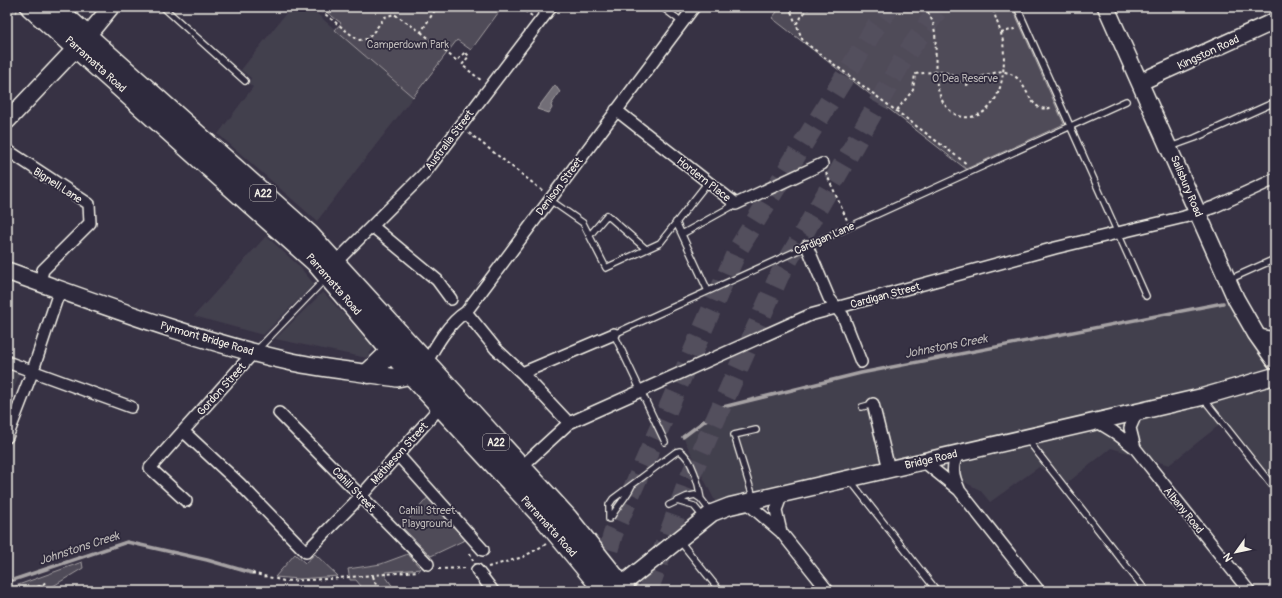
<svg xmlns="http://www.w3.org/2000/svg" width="1282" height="598" font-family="Pangolin,sans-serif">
  <rect width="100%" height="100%" fill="#373244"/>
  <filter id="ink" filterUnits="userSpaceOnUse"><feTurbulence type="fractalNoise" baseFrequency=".025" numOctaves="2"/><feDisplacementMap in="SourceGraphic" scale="8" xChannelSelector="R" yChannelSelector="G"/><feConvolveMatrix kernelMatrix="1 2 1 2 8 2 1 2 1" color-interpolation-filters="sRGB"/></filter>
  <g filter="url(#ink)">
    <path fill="#433f4e" d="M291,7h18l104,90 -96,124 -99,-87 35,-47 -5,-4 3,-5 -10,-8z
      M266,236l32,29 16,19 -51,51 -69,-19z
      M323,292l51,55 -7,11 -92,-19z
      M1236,299l39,62v128l-53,-66 -53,42 -58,-17 -45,36 -27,-17 -49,35 -10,-12 -57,-29 -204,48 -36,-72 40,-30 138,-34z
      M7,367l13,5 -13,36z"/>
    <path fill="#504b59" stroke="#a29ea0" d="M320,7h179l2,2 -30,41 -14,-10 -44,57 -78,-67 6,-7z
      M781,7h231l52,117 -98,45 -194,-151z
      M430,495l39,43 -38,18 -29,-29z
      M295,554l10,9 10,-9 23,22 -39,3 -24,-2z
      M408,554l13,15 -36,3 1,5 10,14h-31l-9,-11h-6l-2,-11 33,-5z
      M82,562l1,6 -38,23h-38v-2z"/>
    <path fill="#726e77" stroke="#a6a2a4" d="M555,85l5,7 -9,13 1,3 -3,5 -12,-4z"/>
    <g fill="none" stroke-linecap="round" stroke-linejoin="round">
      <path stroke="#a6a2a4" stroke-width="3.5" d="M683,437l40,-30 138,-34 362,-70
        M7,582l120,-40 80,18 45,13"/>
      <path stroke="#534f5d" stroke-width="20" stroke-dasharray="20 10" stroke-linecap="butt" d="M600,578l13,-44 124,-283 139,-225 14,-19
        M648,591l39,-107 92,-208 128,-223 33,-46"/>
      <defs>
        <path id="lane" d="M163,7l82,74
          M662,7l20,15
          M1017,7l129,289
          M1170,147l25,-9 80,-36
          M550,200l33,23 23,45 54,-25 48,-61
          M676,222l32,69
          M682,234l54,-30
          M590,235l17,-20 39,34
          M1228,280l47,-21
          M256,351l69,-72
          M1203,398l72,91
          M862,407l11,-3
          M1027,439l119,152
          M665,442l-51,-108 512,-233
          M850,480l87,111
          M754,500l-20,-65 22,-5
          M677,501l17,5 10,12
          M669,505l17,-8 9,-2 6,4 10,13
          M612,516c6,-11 15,-19 20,-31
          M609,519v-14l4,-6 63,-47 4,-1c13,8 19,35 21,48
          M679,540l41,51"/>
        <path id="street" d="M616,110l120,94 86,-40
          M7,150l82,54 1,19 -47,47 -3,12
          M372,226l65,54 14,19
          M807,246l22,52 14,18 18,46
          M335,263l89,-89 127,-167
          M466,312l30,37 26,24 47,50
          M1256,334l13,3 6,-1
          M7,362l124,45
          M425,365c10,-18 23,-42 41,-53l228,-305
          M522,373l92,-39
          M873,404l16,65
          M279,413l149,151
          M1096,421l18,11 21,16 114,143
          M183,431l57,53 66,68 55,-56 80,-90
          M7,437l26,-67 27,-81
          M1135,448l-5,-20 7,-16
          M398,455l85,95
          M923,461l36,29 80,101
          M520,468l49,-45 241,-108 245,-67 129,-31 30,-10 61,-28
          M959,489c-6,-13 -9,-24 1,-37
          M186,501l-36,-33 104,-116
          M746,502l35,30 47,59
          M781,532l-5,-22 6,-16
          M477,570l16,21"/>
        <path id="secondary" d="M1106,7l130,292 20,35 19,27
          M87,36l24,-29
          M1140,82l135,-61
          M7,121l70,-74
          M614,591l98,-78 18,-7 472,-109 69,-20"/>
        <path id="primary" d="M7,271c94,33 187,69 285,91 34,7 70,10 105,16l15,-3"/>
        <path id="highway" d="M31,7l285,255 96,113 135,146 58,70
          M54,7l255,228 258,283 58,73
          M369,373l23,-22"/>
      </defs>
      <use href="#lane" stroke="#f4f1e8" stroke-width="8"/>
      <use href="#street" stroke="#f4f1e8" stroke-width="14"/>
      <use href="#secondary" stroke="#f4f1e8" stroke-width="19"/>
      <use href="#primary" stroke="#f4f1e8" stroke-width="20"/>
      <use href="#highway" stroke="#f4f1e8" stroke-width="23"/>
      <path stroke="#f4f1e8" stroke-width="2" stroke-dasharray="3 3" stroke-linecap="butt" d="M12,7l5,5
        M316,7l42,33 10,-1 17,-22 9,-3 27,18 16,-25
        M520,7l12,9
        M788,7l2,2 6,15
        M809,7l-13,17 7,17 164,123
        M925,7c3,6 8,13 9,20 5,25 -4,51 9,75 6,10 16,17 28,15 32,-6 35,-49 32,-75 -2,-12 -8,-23 -10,-35
        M421,32l36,29 8,-9 4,4 -7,9 20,16
        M1001,33l16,-5
        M897,110l16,-20 2,-16c28,-3 29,-6 52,11l18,-10 17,-4c7,2 13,4 17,9 10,11 13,35 34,27
        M469,133l74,58
        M826,173l21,47
        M470,553l3,8
        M488,567l35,-10 23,-13
        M438,569l29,-1
        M252,573l32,8 44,-2 91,-8
        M373,576l5,15
        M20,591l21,-5 6,-5"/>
      <use href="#lane" stroke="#2f2a3d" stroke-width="5.5"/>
      <use href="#street" stroke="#2f2a3d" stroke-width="11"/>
      <use href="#secondary" stroke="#2f2a3d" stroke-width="16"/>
      <use href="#primary" stroke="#2f2a3d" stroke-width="17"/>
      <use href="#highway" stroke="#2f2a3d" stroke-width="20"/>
    </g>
  </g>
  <g text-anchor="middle" stroke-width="3.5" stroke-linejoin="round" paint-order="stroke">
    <g fill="#2f2a3d" stroke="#b9b5b5" stroke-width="1">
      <rect x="250" y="185" width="26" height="16" rx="3"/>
      <rect x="483" y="434" width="26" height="16" rx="3"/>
    </g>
    <g font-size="10" font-weight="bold" fill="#f4f1e8">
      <text x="263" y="197">A22</text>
      <text x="496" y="446">A22</text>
    </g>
    <g font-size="11" fill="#bbb7b6" stroke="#2f2a3d">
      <text x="408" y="48">Camperdown Park</text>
      <text x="965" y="82">O’Dea Reserve</text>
      <text x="427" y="514">Cahill Street<tspan x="427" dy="13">Playground</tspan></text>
    </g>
    <g font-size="11" fill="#f4f1e8" stroke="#2f2a3d">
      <text transform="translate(1208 52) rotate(-25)" y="4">Kingston Road</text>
      <text transform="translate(96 64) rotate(42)" y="4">Parramatta Road</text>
      <text transform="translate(449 140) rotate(-53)" y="4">Australia Street</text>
      <text transform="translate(704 179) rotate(38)" y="4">Hordern Place</text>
      <text transform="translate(58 185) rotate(33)" y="4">Bignell Lane</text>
      <text transform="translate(559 186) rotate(-53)" y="4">Denison Street</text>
      <text transform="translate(1187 186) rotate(67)" y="4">Salisbury Road</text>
      <text transform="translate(824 238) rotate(-24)" y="4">Cardigan Lane</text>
      <text transform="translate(334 284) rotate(49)" y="4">Parramatta Road</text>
      <text transform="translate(885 295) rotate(-15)" y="4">Cardigan Street</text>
      <text transform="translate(207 338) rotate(16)" y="4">Pyrmont Bridge Road</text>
      <text transform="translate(221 389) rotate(-48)" y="4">Gordon Street</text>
      <text transform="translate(399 453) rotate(-48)" y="4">Mathieson Street</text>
      <text transform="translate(931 459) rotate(-13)" y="4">Bridge Road</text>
      <text transform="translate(354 489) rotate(46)" y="4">Cahill Street</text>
      <text transform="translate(1184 510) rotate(51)" y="4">Albany Road</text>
      <text transform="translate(549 526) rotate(48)" y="4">Parramatta Road</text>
    </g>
    <g font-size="12" font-style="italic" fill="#bab6b5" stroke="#2f2a3d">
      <text transform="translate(946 346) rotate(-11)" y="4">Johnstons Creek</text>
      <text transform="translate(79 548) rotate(-18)" y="4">Johnstons Creek</text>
    </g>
  </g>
  <rect width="1282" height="598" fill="none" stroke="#2f2a3d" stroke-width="24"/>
  <rect x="12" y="12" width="1258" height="574" fill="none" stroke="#f4f1e8" stroke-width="1.5" filter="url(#ink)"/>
  <g transform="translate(1236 552) rotate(237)" stroke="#2f2a3d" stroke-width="3" paint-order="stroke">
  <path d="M0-3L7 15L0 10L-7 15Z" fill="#f4f1e8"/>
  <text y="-6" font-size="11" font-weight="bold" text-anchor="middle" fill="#f4f1e8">N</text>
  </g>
</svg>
